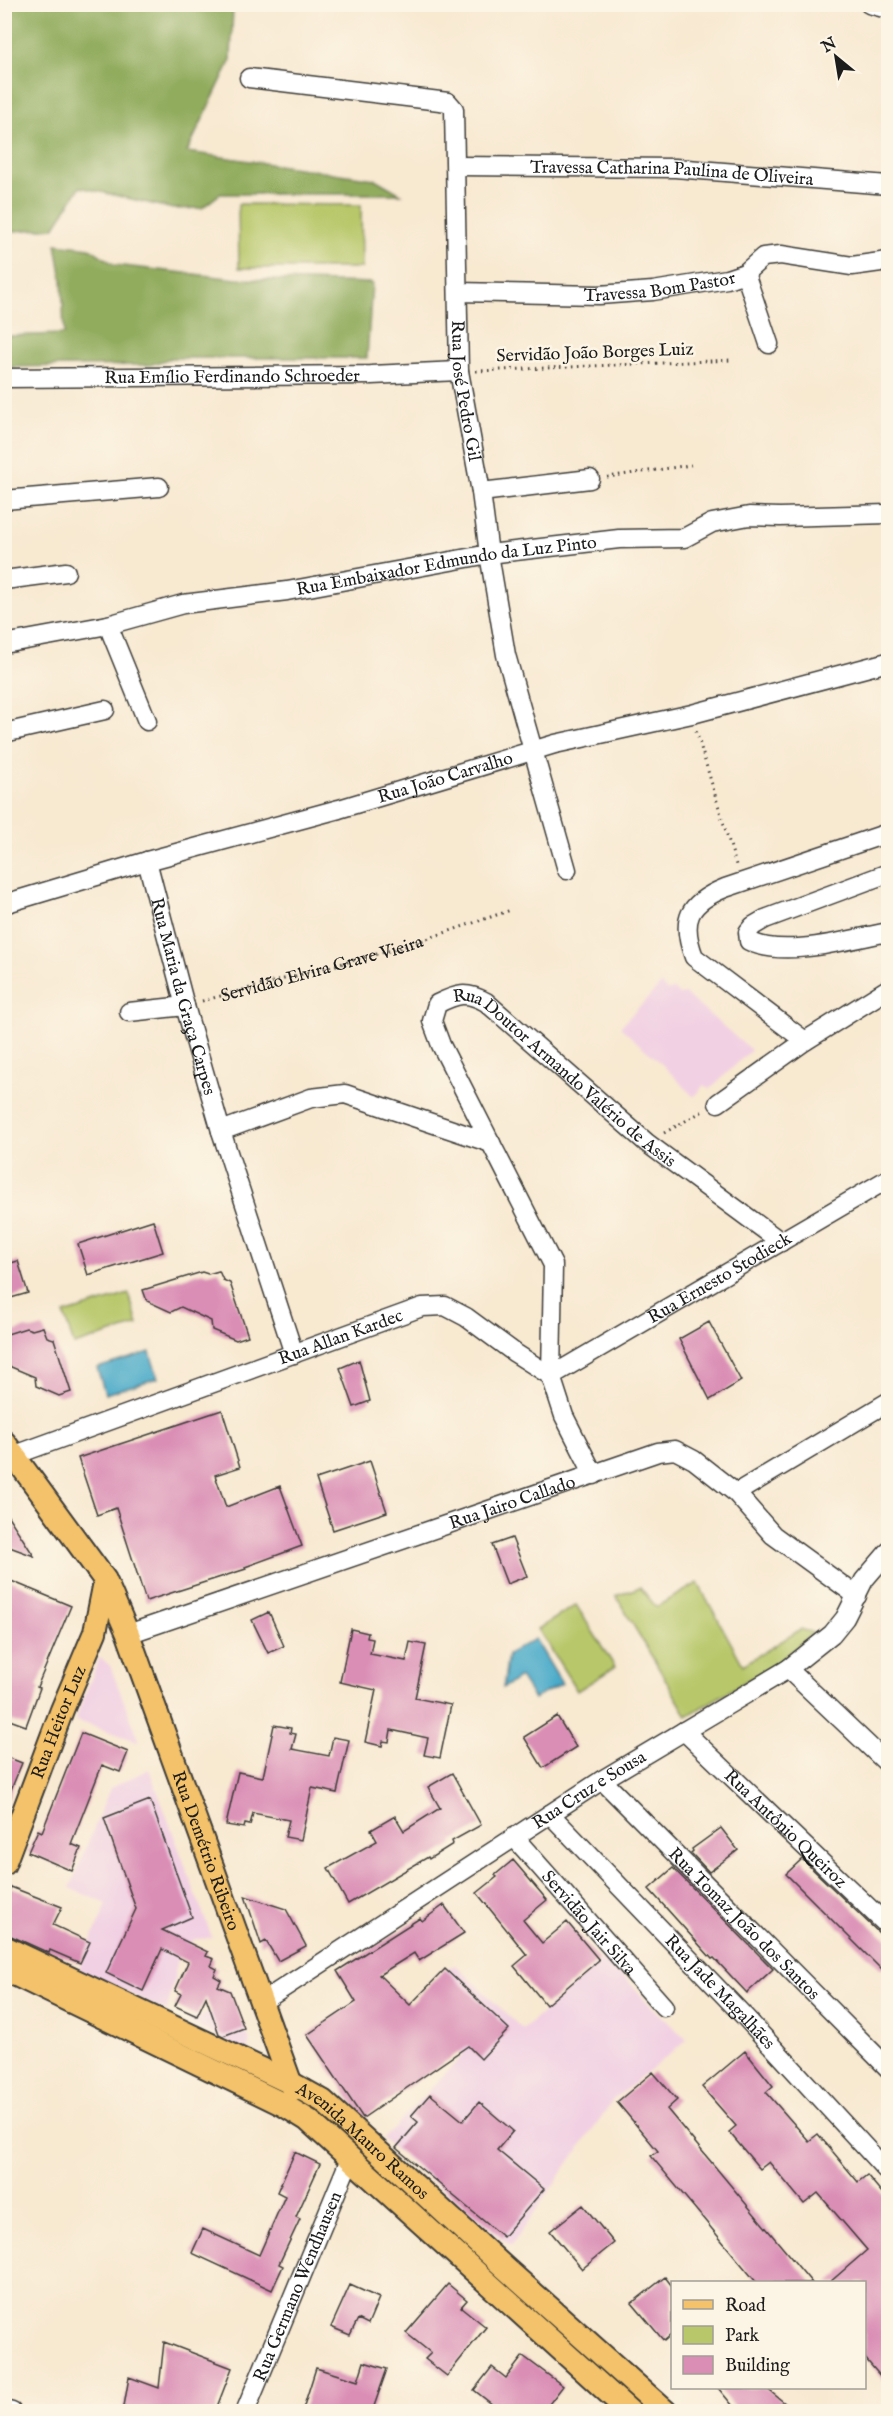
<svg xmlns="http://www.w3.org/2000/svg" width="893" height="2416" font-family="'IM FELL English',serif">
  <rect width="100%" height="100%" fill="#fcf5e5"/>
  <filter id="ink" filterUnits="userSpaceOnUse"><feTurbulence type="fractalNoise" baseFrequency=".0167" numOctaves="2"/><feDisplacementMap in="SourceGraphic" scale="12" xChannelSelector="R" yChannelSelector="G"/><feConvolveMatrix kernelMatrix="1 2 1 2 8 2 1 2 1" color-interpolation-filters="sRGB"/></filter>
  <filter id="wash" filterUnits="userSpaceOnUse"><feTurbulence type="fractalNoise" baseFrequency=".008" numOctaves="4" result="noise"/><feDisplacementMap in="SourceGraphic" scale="24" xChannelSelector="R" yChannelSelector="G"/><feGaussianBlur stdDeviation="1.35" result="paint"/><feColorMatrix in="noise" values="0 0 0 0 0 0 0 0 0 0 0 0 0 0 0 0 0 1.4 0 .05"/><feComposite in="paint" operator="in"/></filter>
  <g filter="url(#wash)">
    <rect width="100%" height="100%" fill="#f8e9d1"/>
    <path fill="#f1d0e3" d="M661,984l6,7 7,-2 5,6 6,-1 66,56 -41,39 -6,-4 -10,12 -31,-32 -43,-38z
      M100,1657l10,9 30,76 -65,-22z
      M149,1769l63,169 -18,1 -15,15 -12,58 -88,-43 28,-65 -37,-16 40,-100z
      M606,1957l43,47 38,36 -74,60 -102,146 -128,-107 80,-84 -52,-50 33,-36 12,-4 67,65z
      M236,2004l14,37 -1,8 -4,2 -58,-30z"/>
    <path fill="#b7c769" stroke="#6a7242" stroke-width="1.5" d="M238,204l123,1 1,63h-123z
      M129,1294l9,31 -64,20 -10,-31z
      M698,1583l45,82 58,-36 12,4 -36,30 -90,53 -71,-120 24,-9 16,20z
      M576,1605l39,62 -38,24 -39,-62z"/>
    <path fill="#91ac5d" stroke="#56643c" stroke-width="1.5" d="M5,4l228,1 -2,55 -44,92 188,27 26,15h-181l-18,14 -29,1 -93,-22 -26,41 -39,3 -10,5z
      M56,244l34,4 25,17 122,14 135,4 -5,75h-196l-21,7 -145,2v-31l59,-2 -2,-54z"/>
    <path fill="#4aaac9" stroke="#336372" stroke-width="1.5" d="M150,1352l8,26 -53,16 -8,-26z
      M535,1639l27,45 -28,15 -14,-22 -17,11 5,-34z"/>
    <g id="blocks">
      <path fill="#da8eb5" d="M153,1220l10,32 -75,23 -10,-31z
        M18,1261l10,32 -24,7v-35z
        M219,1271l4,9 7,3 18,53 -12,4 -24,-10 -1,-9 -30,-14 -10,5 -24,-11 -4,-11 59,-18 6,2z
        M709,1322l32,59 -31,19 -31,-61z
        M43,1327l4,10 7,2 17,53 -12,4 -23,-10 -1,-9 -31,-13v-29l22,-7 6,2z
        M359,1360l11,41 -16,6 -14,-39z
        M222,1410l18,57 -25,8 11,32 54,-21 22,60 -57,21 1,2 -100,32 -30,-93 -19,7 -19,-57z
        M370,1461l17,51 -54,18 -17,-51z
        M4,1510l30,46 -30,-11z
        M512,1538l15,38 -20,8 -15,-39z
        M4,1578l67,28 -34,81 3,1 -14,38 -22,-8z
        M269,1612l15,34 -16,7 -16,-33z
        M351,1629l17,4 -1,5 6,1 -3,15 36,7 4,-19 16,3 -11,53 36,7 -11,53 -16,-3 4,-17 -37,-8 -2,12 -6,-1 -1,5 -17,-4 11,-52 -36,-8z
        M557,1716l19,31 -33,21 -19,-31z
        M274,1725l17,3 -1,5 6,1 -4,15 37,7 4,-19 16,3 -12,53 -25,-5 -11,52 -16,-3 4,-17 -36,-7 -3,12 -5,-1 -1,4 -18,-3 12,-53 25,5z
        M81,1733l47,19 -8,20 -18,-7 -31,79 10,4 -9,23 -44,-19 10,-22 4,2z
        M4,1756l18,7 -17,41h-1z
        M452,1773l29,52 -29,16 1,3 -24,15 -1,-2 -80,47 -20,-36 49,-27 -6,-11 24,-14 9,15 36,-23 -12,-21z
        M150,1800l42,117 -30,13 46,22 -2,4 8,3 -3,7 6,3 -3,7 7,4 -3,6 12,5 14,37 -21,8 -4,-2 -13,-37 -9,19 -22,-10 6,-12 -6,-3 13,-29 -26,-13 -19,42 -37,-18 30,-64 -32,-91z
        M721,1828l17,22 -29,22 -18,-19 2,-2 -1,-2z
        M802,1859l78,75 8,4v24l-7,7 -95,-95z
        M513,1860l34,40 -24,20 19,23 25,-21 32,38 -53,45 -32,-39 13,-11 -50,-62 20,-16 -2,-2z
        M673,1868l100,101 -26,24 -33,-35 -2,1 -63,-70z
        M11,1887l51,20 -9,18 37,17 -10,21 -30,-13 -1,3 -40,-18 -5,-13v-23z
        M245,1896l41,13 20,37 -28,15 -12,-20 -5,3z
        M444,1905l20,28 -45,28 -5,-8 -35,22 31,30 35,-36 64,60 -28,30 -13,-13 -105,72 -56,-83 49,-33 -19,-31 83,-53 2,3z
        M745,2051l28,35 -7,6 43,49 9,-7 40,48 9,-7 21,25v185l-24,-28v-74h-35l38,-33 -49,-57 -14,11 -35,-42 -9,7 -31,-37 7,-6 -34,-39z
        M653,2072l24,28 -10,9 145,174h-55l-106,-127 7,-5 -41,-49z
        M430,2094l33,27 16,-19 34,29 -16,19 47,39 -41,48 -107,-89 22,-26 -7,-6z
        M295,2152l25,12 -24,53 4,2 -21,45 4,2 -11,24 -80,-37 11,-24 56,26 26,-59 -8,-4z
        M583,2205l31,38 -32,26 -32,-38z
        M665,2277l7,9v48l-8,7 -32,-38z
        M448,2284l19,16 -6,7 25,20 -39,49 -22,-17 6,-6 -25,-20z
        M350,2285l29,13 -11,26 -10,-5 -8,16 -19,-8z
        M164,2342l68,26 -17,44h-92l6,-35 30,11z
        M523,2356l40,30 -20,26h-41l-28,-22 18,-23 14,11z
        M364,2362l23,7 -15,43h-70l14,-44 42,13z
        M718,2388h48l30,24h-58z"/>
    </g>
  </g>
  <g filter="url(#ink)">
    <use href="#blocks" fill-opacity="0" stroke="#3d3b37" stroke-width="1.5"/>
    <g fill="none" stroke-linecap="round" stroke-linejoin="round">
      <defs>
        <g id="minor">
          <path d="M869,4l19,5"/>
          <path id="s2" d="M249,78l199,24 6,7 5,262 22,121 8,62 17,101 61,215"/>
          <path id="s3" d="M456,166l219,2 213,17"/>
          <path d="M745,273l24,71"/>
          <path id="s4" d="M458,292l141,3 54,-4 74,-12 18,-6 18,-16 18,-2 71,11 36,-5"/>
          <path id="s5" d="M4,378l367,-3 88,-4"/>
          <path d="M481,492l109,-13"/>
          <path d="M4,500l155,-13"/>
          <path d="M4,580l62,-8"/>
          <path d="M108,625l39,96"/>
          <path id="s6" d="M4,644l104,-19 75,-21 104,-13 202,-37 130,-15 65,-1 28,-15 37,-7 31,1 108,-3"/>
          <path d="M4,733l101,-23"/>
          <path id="s7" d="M147,861l38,145 36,125"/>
          <path d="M883,875l-118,44 -12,7 -5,6 1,9c34,18 102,-2 139,-9"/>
          <path id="s8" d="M4,904l143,-43 192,-52 216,-65 137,-30 196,-52"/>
          <path d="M129,1012l56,-6"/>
          <path d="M805,1041l-111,-84c-14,-37 -6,-54 31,-69l163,-55"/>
          <path d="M718,1103l87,-62 83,-52"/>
          <path d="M294,1354l-73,-223 90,-33 34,-4 146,49"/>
          <path id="s9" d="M551,1376l337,-197"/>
          <path id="s10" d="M4,1459l418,-152 23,-1 21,11 49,36 36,23"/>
          <path id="s11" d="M594,1475l-30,-59 -13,-40 2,-111 -112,-220 -9,-24 5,-17c20,-10 29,-13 49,-2l161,141 134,99"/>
          <path d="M736,1493l152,-91"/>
          <path id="s12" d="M128,1634l530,-182 17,-2 19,10 42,33 37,42 84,61"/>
          <path d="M788,1669l100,95"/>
          <path id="s13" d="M684,1731l204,195"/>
          <path id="s14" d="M602,1780l286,288"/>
          <path id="s15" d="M550,1814l196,204 142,154"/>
          <path id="s16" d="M514,1837l150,170"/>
          <path id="s17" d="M262,2002l340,-222 186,-111 44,-35 13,-16 19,-38 24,-28"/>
          <path d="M4,2410l8,2"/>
          <path id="s18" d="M245,2412l105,-253"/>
        </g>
        <g id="major">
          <path id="s19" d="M4,1442l101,138 23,54 165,456"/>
          <path id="s20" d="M4,1864l58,-154 33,-78 10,-50"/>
          <path id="s21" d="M4,1947l285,135 34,19 182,167 161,144"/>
          <path d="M4,1969l278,135 26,16 322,292"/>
        </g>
      </defs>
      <use href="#minor" stroke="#3d3b37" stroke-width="21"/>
      <use href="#major" stroke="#3d3b37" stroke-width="26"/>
      <g stroke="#3d3b37" stroke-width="3" stroke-dasharray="1.5 4.5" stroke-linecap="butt">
        <path d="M476,371l256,-11"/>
        <path d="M607,477l84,-12"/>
        <path d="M696,731l40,134"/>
        <path id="s1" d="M202,1001l201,-54 108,-37"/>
        <path d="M664,1133l39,-22"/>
      </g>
      <use href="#minor" stroke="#fff" stroke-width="18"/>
      <use href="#major" stroke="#f3c26a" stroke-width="22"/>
    </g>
  </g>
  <g text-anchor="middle" stroke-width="5" stroke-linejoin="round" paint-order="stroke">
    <g font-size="18" fill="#1c1c1c" stroke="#fcf5e5">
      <text dy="6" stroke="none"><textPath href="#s3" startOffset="216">Travessa Catharina Paulina de Oliveira</textPath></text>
      <text dy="6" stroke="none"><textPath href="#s4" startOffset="202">Travessa Bom Pastor</textPath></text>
      <text transform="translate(595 352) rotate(-2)" y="6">Servidão João Borges Luiz</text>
      <text dy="6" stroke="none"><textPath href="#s5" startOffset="228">Rua Emílio Ferdinando Schroeder</textPath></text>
      <text dy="6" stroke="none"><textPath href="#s2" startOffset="492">Rua José Pedro Gil</textPath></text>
      <text dy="6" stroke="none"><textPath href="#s6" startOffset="450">Rua Embaixador Edmundo da Luz Pinto</textPath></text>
      <text dy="6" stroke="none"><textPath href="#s8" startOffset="459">Rua João Carvalho</textPath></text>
      <text dy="6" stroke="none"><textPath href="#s1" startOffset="124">Servidão Elvira Grave Vieira</textPath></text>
      <text dy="6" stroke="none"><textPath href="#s7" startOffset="140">Rua Maria da Graça Carpes</textPath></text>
      <text dy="6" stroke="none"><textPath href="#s11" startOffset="668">Rua Doutor Armando Valério de Assis</textPath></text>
      <text dy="6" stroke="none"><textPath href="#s9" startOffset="195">Rua Ernesto Stodieck</textPath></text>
      <text dy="6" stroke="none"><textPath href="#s10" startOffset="358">Rua Allan Kardec</textPath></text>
      <text dy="6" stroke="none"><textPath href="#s12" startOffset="406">Rua Jairo Callado</textPath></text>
      <text dy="6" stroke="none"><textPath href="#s20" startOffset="152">Rua Heitor Luz</textPath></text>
      <text dy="6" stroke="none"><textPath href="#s17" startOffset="390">Rua Cruz e Sousa</textPath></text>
      <text dy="6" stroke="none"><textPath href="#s13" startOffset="141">Rua Antônio Queiroz</textPath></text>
      <text dy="6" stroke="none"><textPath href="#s19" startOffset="460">Rua Demétrio Ribeiro</textPath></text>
      <text dy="6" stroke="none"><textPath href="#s16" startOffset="114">Servidão Jair Silva</textPath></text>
      <text dy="6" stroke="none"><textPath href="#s14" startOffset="202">Rua Tomaz João dos Santos</textPath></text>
      <text dy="6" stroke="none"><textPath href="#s15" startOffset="246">Rua Jade Magalhães</textPath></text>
      <text dy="6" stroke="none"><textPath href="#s21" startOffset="410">Avenida Mauro Ramos</textPath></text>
      <text dy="6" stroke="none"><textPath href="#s18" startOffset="136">Rua Germano Wendhausen</textPath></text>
    </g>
  </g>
  <rect width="893" height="2416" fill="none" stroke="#fcf5e5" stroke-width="24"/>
  <rect x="671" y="2281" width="195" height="108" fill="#fcf5e5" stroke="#a29e95" stroke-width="1.5"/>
  <rect x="683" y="2300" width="30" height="9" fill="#f3c26a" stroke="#a29e95" stroke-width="1.5"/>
  <text x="725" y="2311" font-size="18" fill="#1c1c1c">Road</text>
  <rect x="683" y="2326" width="30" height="18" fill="#b7c769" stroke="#a29e95" stroke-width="1.5"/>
  <text x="725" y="2341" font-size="18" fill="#1c1c1c">Park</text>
  <rect x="683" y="2356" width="30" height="18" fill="#da8eb5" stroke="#a29e95" stroke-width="1.5"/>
  <text x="725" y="2371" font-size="18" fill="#1c1c1c">Building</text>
  <g transform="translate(836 57) rotate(330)" stroke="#fcf5e5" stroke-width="4.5" paint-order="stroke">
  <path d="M0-4.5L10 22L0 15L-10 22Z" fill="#1c1c1c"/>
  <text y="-9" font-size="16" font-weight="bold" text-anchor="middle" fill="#1c1c1c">N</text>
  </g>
</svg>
